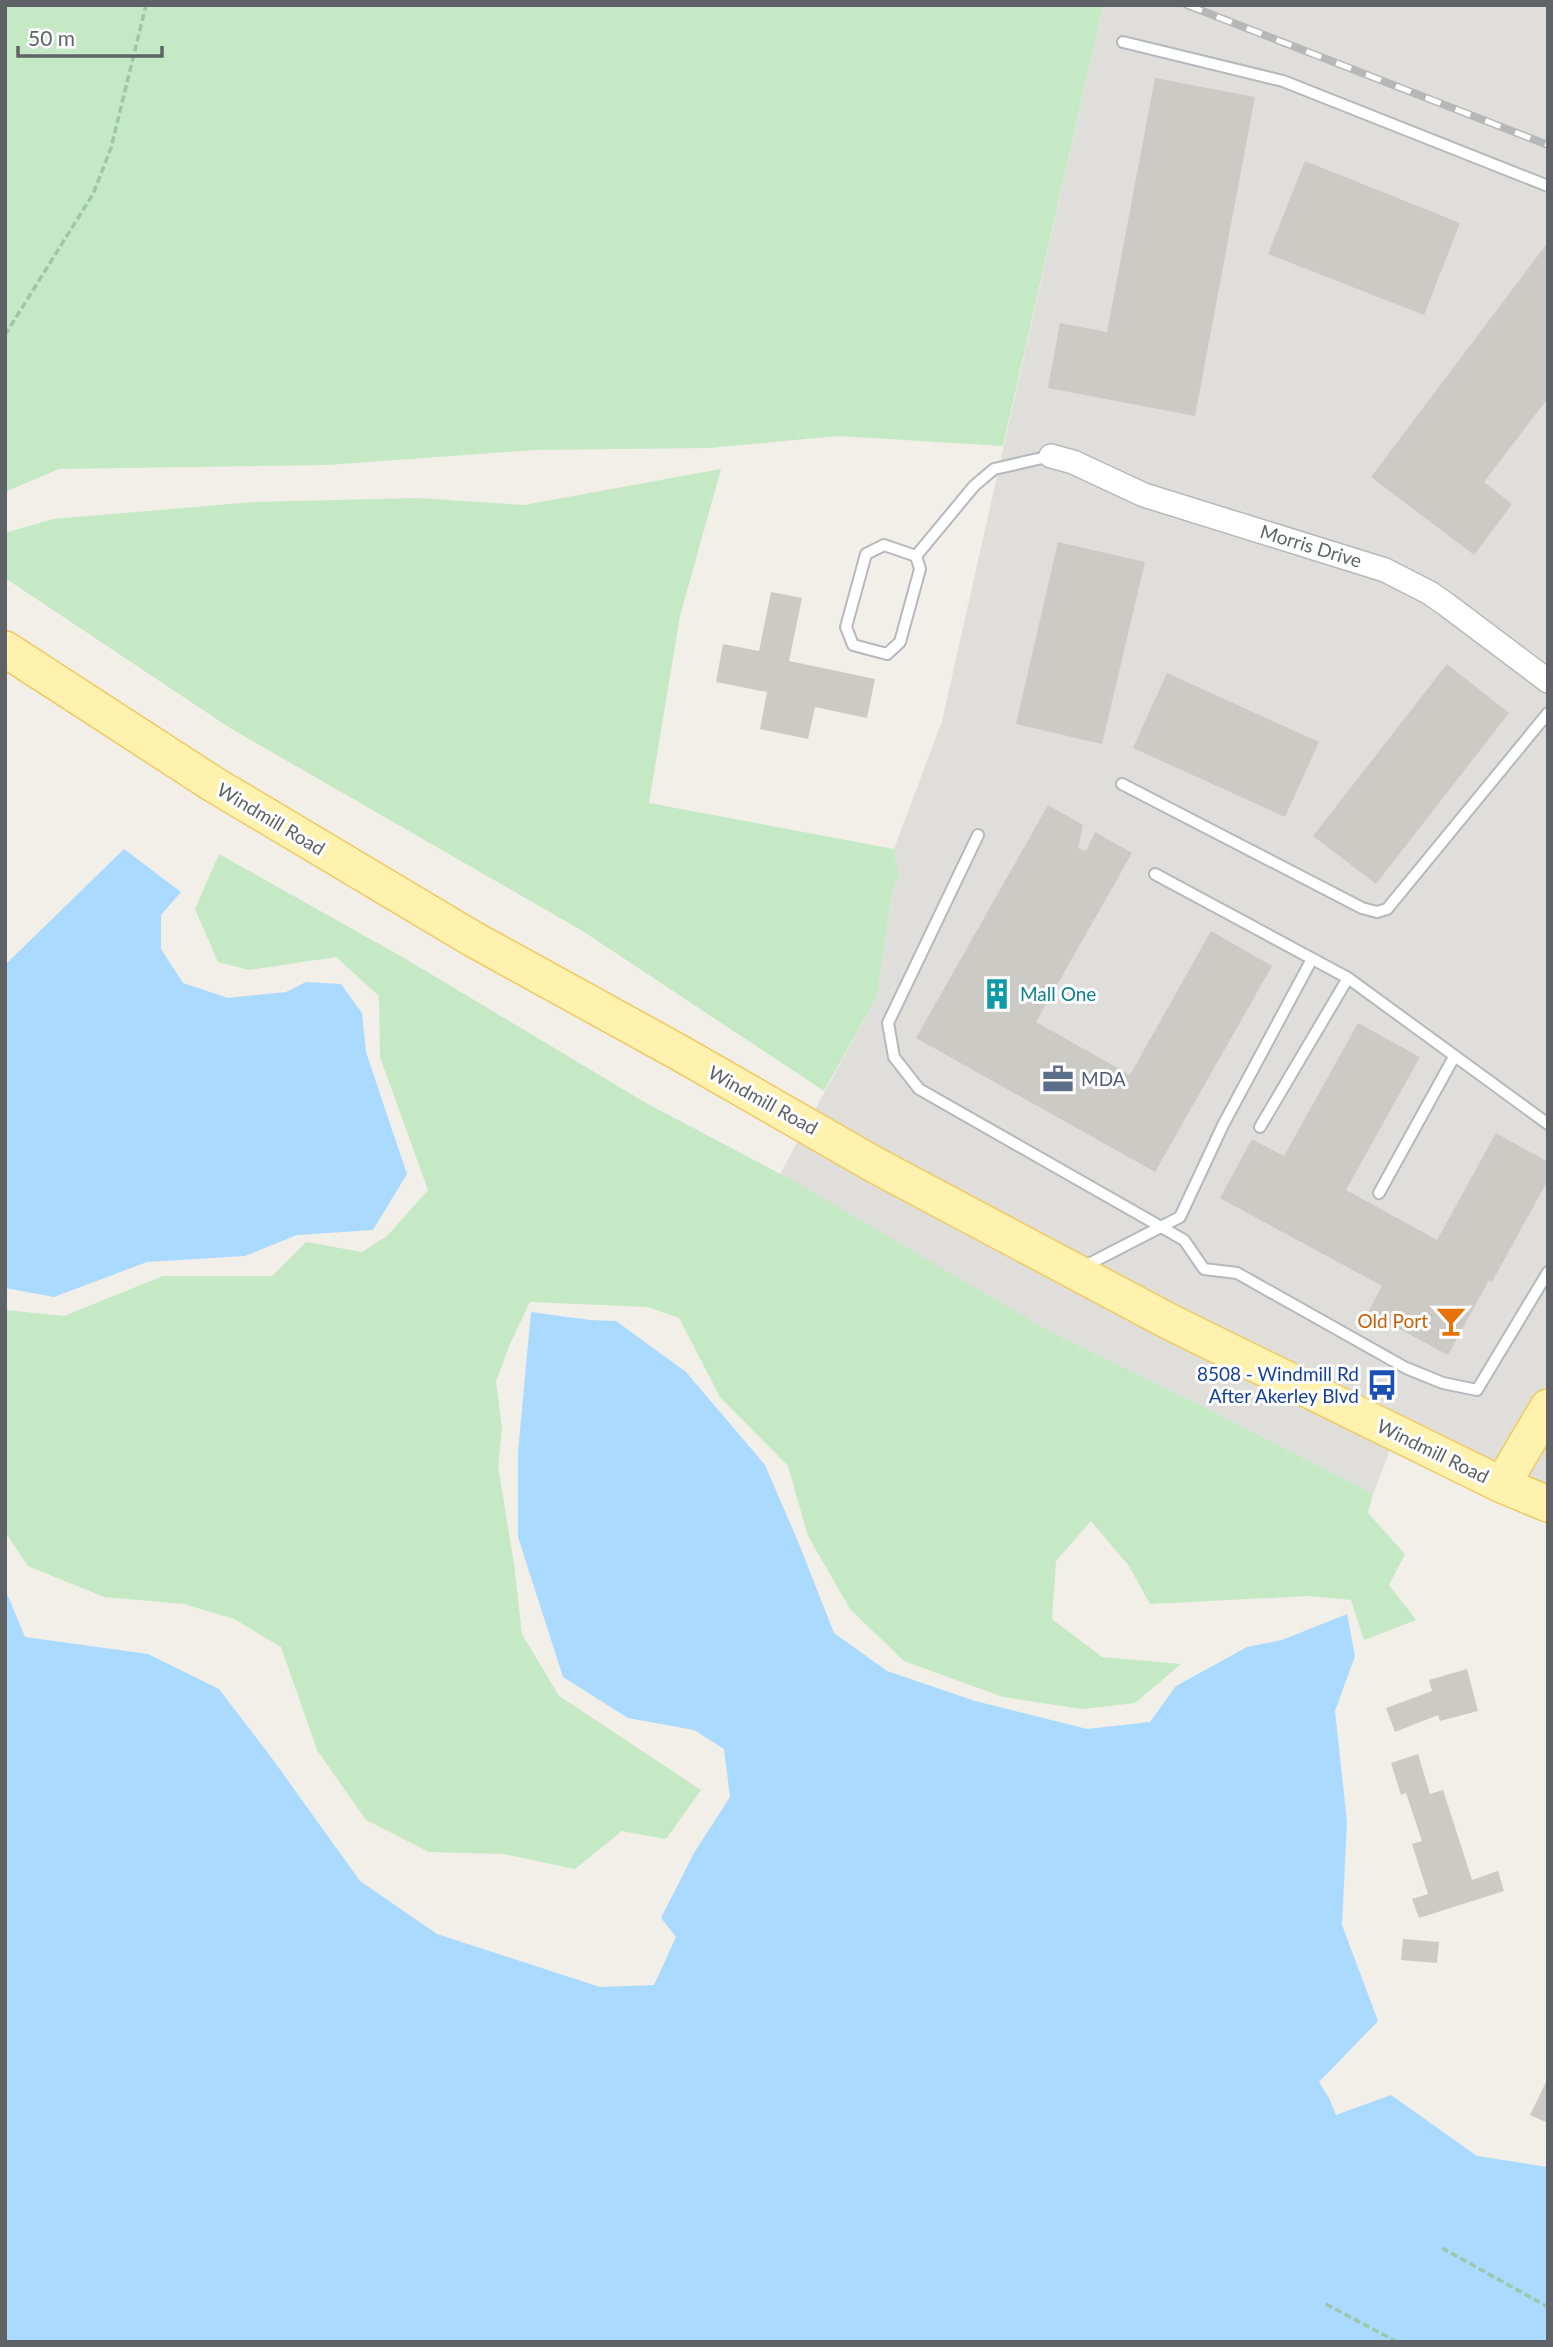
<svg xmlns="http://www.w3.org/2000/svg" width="1553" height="2347" font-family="Lato,sans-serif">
  <rect width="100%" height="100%" fill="#f1efe8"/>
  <path fill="#e0deda" d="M1103,5h445v1495l-152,-65 -23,59 -172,-89 -152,-74 -269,-157 97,-178 15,-104 7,-17 -5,-26 48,-128z"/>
  <path fill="#c5e8c5" d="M5,5h1098l-100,441 -164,-10 -130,12 -175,2 -207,15 -268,4 -54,23z
    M721,469l-41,147 -31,187 245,46 5,26 -7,17 -15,104 -53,95 -243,-161 -351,-202 -225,-150v-45l48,-14 201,-17 163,-4 107,7z
    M219,854l185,104 242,145 146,77 257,151 152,74 172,89 -5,19 37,41 -16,31 27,35 -52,20 -13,-40 -42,-4 -159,8 -21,-38 -38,-45 -35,40 -4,58 50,38 79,7 -46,39 -53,6 -79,-12 -99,-36 -54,-52 -42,-73 -20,-70 -68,-69 -41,-79 -31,-11 -118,-5 -20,42 -14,37 6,48 -4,37 16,98 8,70 37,62 142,94 -35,49 -44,-8 -47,38 -72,-15 -74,-2 -63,-32 -49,-70 -36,-103 -47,-28 -50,-15 -80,-7 -76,-31 -23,-34v-222l59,6 99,-40h109l34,-34 56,10 25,-16 41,-46 -48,-133 -1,-61 -43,-39 -87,13 -31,-8 -23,-53z"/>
  <path fill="#aadaff" d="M124,849l57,43 -20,23v34l22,34 45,15 58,-6 20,-10 35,2 21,29 4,39 41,122 -34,56 -76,5 -52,21 -98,6 -93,35 -49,-9v-323z
    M531,1312l59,8 26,1 70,51 79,93 34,79 35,89 53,38 88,30 112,28 63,-7 26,-36 71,-39 35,-7 65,-26 8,42 -20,55 12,111 -5,103 36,96 -59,61 10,16 7,17 55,-20 86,61 71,11v175h-1543v-753l20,48 123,17 71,35 52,68 89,124 77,53 163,53 54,-2 22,-48 -15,-19 33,-65 36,-56 -6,-48 -30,-19 -66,-12 -65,-41 -45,-140v-85z"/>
  <path fill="#cccac5" d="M1155,78l100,19 -60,319 -147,-28 12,-65 47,9z
    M1305,161l155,62 -36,92 -156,-61z
    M1548,242v156l-64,84 28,22 -38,51 -103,-78z
    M1058,542l87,20 -43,182 -86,-20z
    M771,592l31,6 -13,63 86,18 -8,39 -52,-11 -7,32 -48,-10 7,-37 -51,-10 7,-38 36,7z
    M1447,664l62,49 -133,171 -63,-48z
    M1167,673l152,69 -34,75 -152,-69z
    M1048,805l35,20 -5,23 8,3 9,-19 37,21 -96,169 94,53 81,-144 61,35 -117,206 -239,-134z
    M1358,1023l62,34 -74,133 91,50 59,-107 52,29v18l-56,102 -3,-2 -41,75 -80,-43 14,-26 -162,-88 32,-59 32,17z
    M1467,1669l11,42 -38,10 -2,-6 -43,17 -9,-24 46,-17 -3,-11z
    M1418,1754l12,40 13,-4 29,90 26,-9 6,20 -85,27 -7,-19 16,-5 -16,-50 10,-3 -16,-48 -5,2 -10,-32z
    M1403,1939l36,3 -2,21 -36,-3z
    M1548,2078v45l-18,-8z"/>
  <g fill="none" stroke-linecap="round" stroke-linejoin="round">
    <defs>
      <path id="service" d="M1123,42l160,39 265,105
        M916,556l-32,-11 -18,9 -20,73 7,18 34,9 13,-12 20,-73 -4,-13 58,-70 20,-17 57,-13
        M1122,784l240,124 15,4 10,-3 161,-196
        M978,835l-90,188 6,34 25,32 265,151 20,29 33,4 169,95 37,15 34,7 71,-118
        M1155,874l193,104 200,146
        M1260,1127l88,-149
        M1379,1193l75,-136
        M1083,1267l97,-50 43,-92 89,-166"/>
      <path id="minor" d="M1051,456l22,6 71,33 241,75 45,23 17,12 101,76"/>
      <path id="primary" d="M5,649l208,135 260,155 207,114 195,112 297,158 330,162 46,19
        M1502,1485l46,-78"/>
    </defs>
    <use href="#service" stroke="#b5b8bc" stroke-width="14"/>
    <use href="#minor" stroke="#b5b8bc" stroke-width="26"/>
    <use href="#primary" stroke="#f2c960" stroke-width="38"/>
    <path stroke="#9cc7a9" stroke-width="3.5" stroke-dasharray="7 3.5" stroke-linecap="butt" d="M5,335l88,-141 18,-46 35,-143
      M1442,2248l106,59
      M1326,2304l71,38"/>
    <use href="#service" stroke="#fff" stroke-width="10"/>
    <use href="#minor" stroke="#fff" stroke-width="23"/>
    <use href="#primary" stroke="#fff2af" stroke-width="35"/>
    <defs>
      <path id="rail" d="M1187,5l361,140"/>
    </defs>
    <use href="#rail" stroke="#b6b7b8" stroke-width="8"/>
    <use href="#rail" stroke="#fff" stroke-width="5" stroke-dasharray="16" stroke-linecap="butt"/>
  </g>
  <defs>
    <symbol id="building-bare" viewBox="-9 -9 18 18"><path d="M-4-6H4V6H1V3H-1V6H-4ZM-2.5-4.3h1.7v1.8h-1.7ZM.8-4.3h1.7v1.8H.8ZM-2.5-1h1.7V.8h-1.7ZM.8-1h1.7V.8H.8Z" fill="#0f9aa8" stroke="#fff" stroke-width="2.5" paint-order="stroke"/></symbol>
    <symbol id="office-bare" viewBox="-9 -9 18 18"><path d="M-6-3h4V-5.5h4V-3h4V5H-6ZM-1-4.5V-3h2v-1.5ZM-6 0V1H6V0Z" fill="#5c6f8a" stroke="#fff" stroke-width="2.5" paint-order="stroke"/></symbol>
    <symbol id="bar-bare" viewBox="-9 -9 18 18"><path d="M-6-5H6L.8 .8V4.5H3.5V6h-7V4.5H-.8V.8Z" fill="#e8710a" stroke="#fff" stroke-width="2.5" paint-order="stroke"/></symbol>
    <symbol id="bus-bare" viewBox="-9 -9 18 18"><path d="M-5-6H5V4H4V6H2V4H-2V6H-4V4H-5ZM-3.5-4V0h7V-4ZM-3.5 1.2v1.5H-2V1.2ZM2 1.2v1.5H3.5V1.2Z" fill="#1a4fb4" stroke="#fff" stroke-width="2.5" paint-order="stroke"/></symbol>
  </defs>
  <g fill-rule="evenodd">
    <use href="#building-bare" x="975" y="972" width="44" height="44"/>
    <use href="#office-bare" x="1036" y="1057" width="44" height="44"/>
    <use href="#bar-bare" x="1429" y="1299" width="44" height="44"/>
    <use href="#bus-bare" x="1360" y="1363" width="44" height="44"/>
  </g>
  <g text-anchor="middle" stroke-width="6" stroke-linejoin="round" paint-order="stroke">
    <g font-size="19" fill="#5f6368" stroke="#fff">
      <text transform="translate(1311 546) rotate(17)" y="7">Morris Drive</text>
      <text transform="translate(271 819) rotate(31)" y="7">Windmill Road</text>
      <text transform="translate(763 1100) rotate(29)" y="7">Windmill Road</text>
      <text transform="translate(1433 1451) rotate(26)" y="7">Windmill Road</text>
    </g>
    <g font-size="19" fill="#0d838f" stroke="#fff" text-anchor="start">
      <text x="1020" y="1001">Mall One</text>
    </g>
    <g font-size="19" fill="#4e5e75" stroke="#fff" text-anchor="start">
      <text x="1081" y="1086">MDA</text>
    </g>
    <g font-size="19" fill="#c56008" stroke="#fff" text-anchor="end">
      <text x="1428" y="1328">Old Port</text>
    </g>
    <g font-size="19" fill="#164399" stroke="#fff" text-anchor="end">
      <text x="1359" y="1381">8508 - Windmill Rd<tspan x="1359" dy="22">After Akerley Blvd</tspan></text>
    </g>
  </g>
  <rect width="1553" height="2347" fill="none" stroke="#5f6368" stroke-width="14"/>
  <path d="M18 46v10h144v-10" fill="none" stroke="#5f6368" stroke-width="3.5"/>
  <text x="28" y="46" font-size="21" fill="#5f6368" stroke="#ffffff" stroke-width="5" paint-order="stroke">50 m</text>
</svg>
